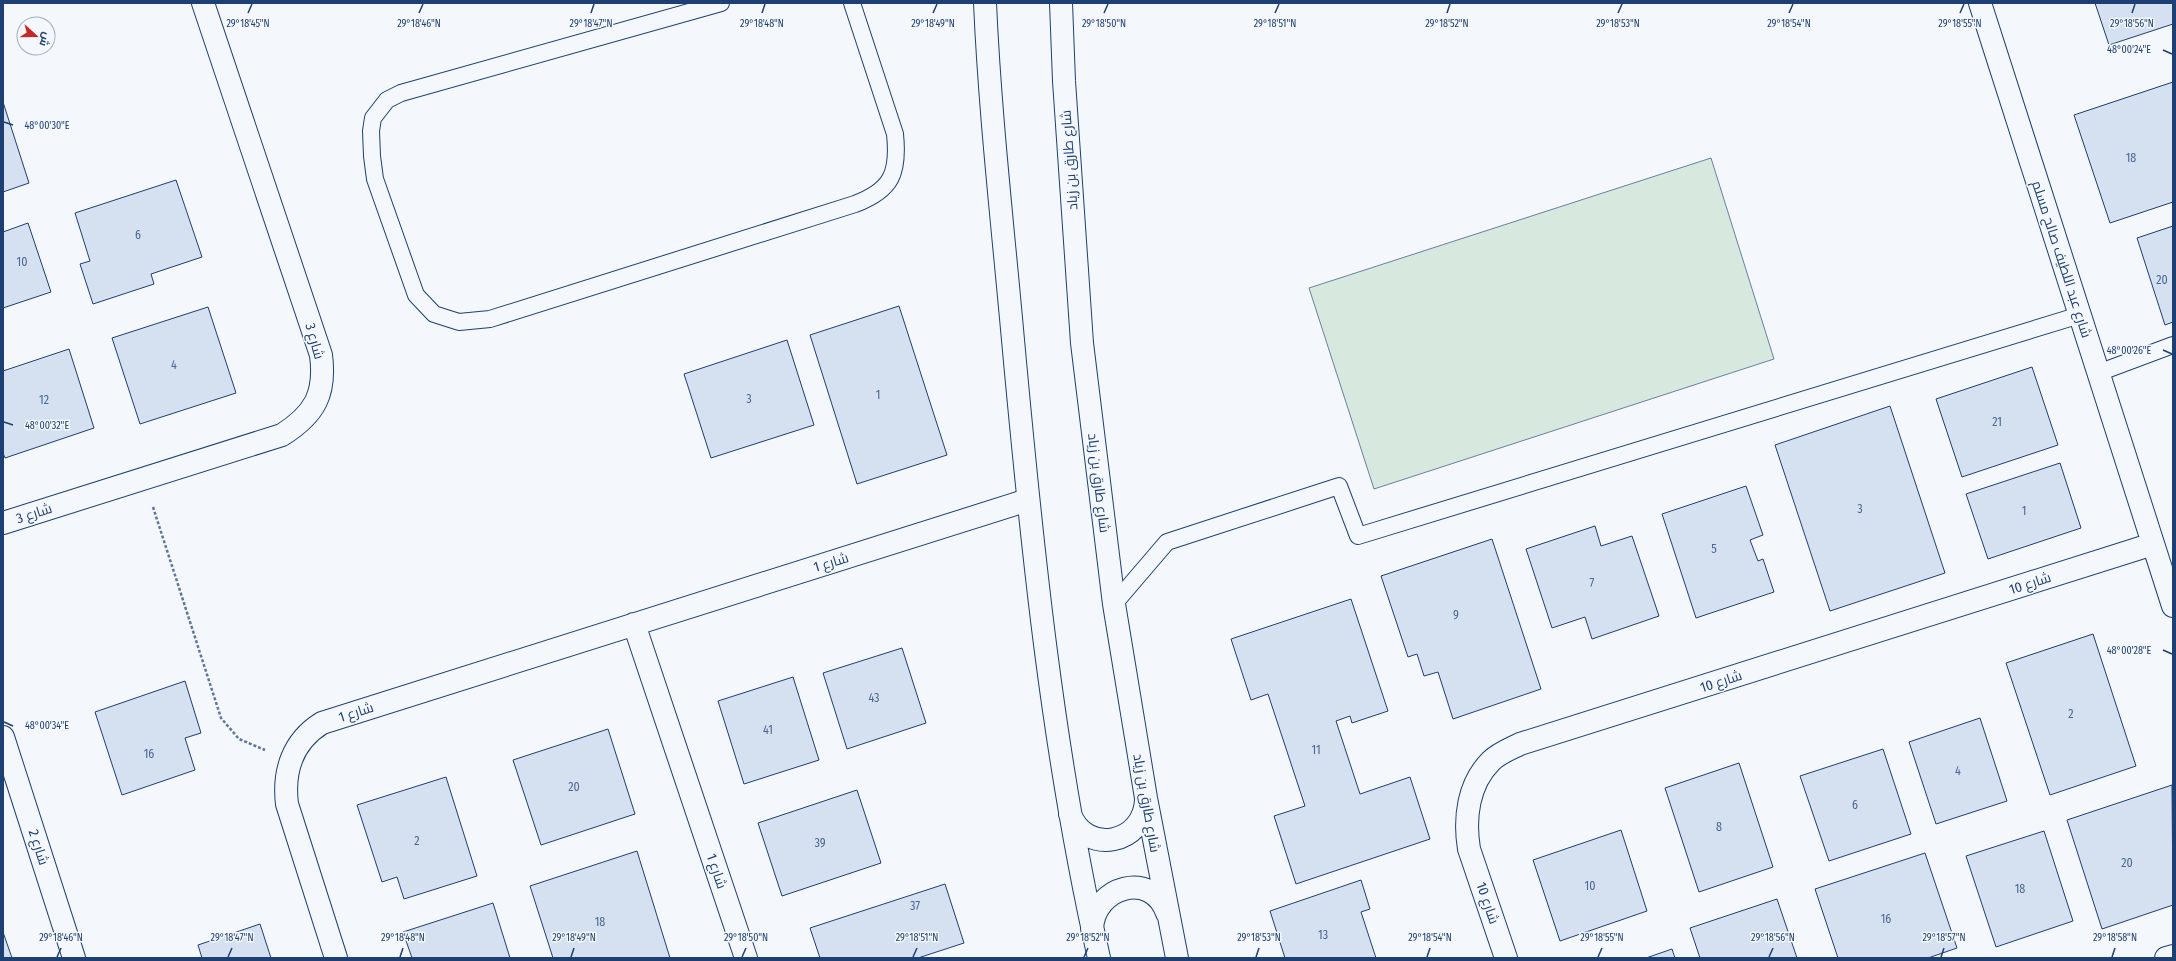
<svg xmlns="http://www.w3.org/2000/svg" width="2176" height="961" font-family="'Fira Sans Condensed',Cairo,sans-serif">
  <rect width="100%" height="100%" fill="#f4f7fb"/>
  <path fill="#d7e8df" stroke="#687fa3" d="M1711,158l63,201 -400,130 -65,-201z"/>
  <path fill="#d5e0f0" stroke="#1d3f73" d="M2095,3h78v21l-64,21z
    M2173,82v120l-63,21 -36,-108z
    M3,102l26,81 -26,9z
    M176,180l26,77 -51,17 3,10 -61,20 -13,-40 10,-3 -15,-48z
    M28,223l23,69 -48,16v-76z
    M2173,226v96l-8,3 -28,-87z
    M899,306l48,149 -90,29 -47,-149z
    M208,307l28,86 -96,31 -28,-86z
    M787,340l27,85 -103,33 -27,-84z
    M69,349l25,79 -89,30 -2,-5v-82z
    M2032,367l26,78 -96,32 -26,-78z
    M1890,406l55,167 -115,38 -55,-166z
    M2060,463l21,65 -93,31 -22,-65z
    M1746,486l17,49 -13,5 8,21 5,-2 11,33 -78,26 -34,-104z
    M1595,526l6,20 31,-10 27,80 -67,23 -7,-22 -33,11 -26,-79z
    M1492,539l49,150 -88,30 -15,-47 -14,4 -7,-22 -9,3 -27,-81z
    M1351,599l37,112 -36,12 -2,-7 -14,5 24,73 50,-17 20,62 -134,45 -22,-68 31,-10 -37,-112 -17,6 -20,-61z
    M2093,634l43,132 -86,29 -44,-132z
    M902,648l24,75 -79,26 -24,-76z
    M793,677l26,83 -75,24 -26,-83z
    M185,681l16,52 -16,5 10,32 -73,25 -27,-83z
    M1980,718l27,83 -71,23 -27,-82z
    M608,729l27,85 -94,31 -28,-85z
    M1883,749l28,85 -82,27 -29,-85z
    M1739,763l34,104 -74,25 -34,-104z
    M446,777l31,99 -73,23 -7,-22 -15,5 -25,-77z
    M2172,785l1,120 -71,24 -35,-109z
    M857,790l24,73 -99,33 -24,-73z
    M1621,830l26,81 -87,30 -27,-81z
    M2044,831l29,90 -77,26 -30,-91z
    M637,851l33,107h-117l-23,-72z
    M1925,853l32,95 -29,10h-90l-23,-69z
    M1361,880l9,29 -9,3 15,46h-91l-15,-47z
    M945,884l19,59 -46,15h-98l-10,-30z
    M1777,899l20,59h-97l-10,-30z
    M493,903l17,55h-98l-9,-26z
    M260,924l11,34h-69l-4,-13z
    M3,932l9,26h-9z
    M1672,949l3,9h-29z"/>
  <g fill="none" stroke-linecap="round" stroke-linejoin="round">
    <defs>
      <path id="lane" d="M721,3l-320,90 -14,7 -14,18 -2,13 1,25 3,23 41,116 18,19 25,8 31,-3 365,-115c37,-14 44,-31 40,-70l-43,-131
        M2098,373l75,-28
        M1114,604l53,-62 172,-56 19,50 722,-221"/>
      <path id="street" d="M1980,3l193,603
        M3,523l279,-88c33,-21 44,-41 39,-80l-118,-352
        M634,624l112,334
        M3,737l71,221
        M336,958l-49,-154c-4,-33 6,-63 35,-81l706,-223
        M1506,958l-37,-109c-5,-31 -1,-65 22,-88 8,-8 19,-12 29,-17l633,-200
        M2166,958l7,-2"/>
      <path id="secondary" d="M985,3c5,113 18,225 28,337 19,208 40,415 86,618
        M1061,3l3,78 18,262 32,261 32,194 31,160
        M1070,814c16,42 74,30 76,-14
        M1092,929c2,-43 60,-59 75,-16"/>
    </defs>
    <use href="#lane" stroke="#1d3f73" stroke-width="18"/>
    <use href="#street" stroke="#1d3f73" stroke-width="24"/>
    <use href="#secondary" stroke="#1d3f73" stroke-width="24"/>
    <path stroke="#5e769c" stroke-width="2.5" stroke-dasharray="3 2" stroke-linecap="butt" d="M153,507l68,211 18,21 26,11"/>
    <use href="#lane" stroke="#f4f7fb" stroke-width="16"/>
    <use href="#street" stroke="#f4f7fb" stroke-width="22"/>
    <use href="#secondary" stroke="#f4f7fb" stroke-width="22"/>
  </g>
  <path fill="none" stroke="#1d3f73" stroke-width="1.5" d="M248,13l4,-9M419,13l4,-9M591,13l3,-9M762,13l3,-9M933,13l4,-9M1104,13l4,-9M1275,13l4,-9M1447,13l3,-9M1618,13l4,-9M1789,13l4,-9M1960,13l4,-9M2132,13l3,-9M2163,50l9,4M4,122l9,3M2163,350l9,4M4,422l9,3M2163,650l9,4M4,722l9,4M57,957l4,-9M228,957l4,-9M400,957l3,-9M571,957l3,-9M742,957l4,-9M913,957l4,-9M1084,957l4,-9M1256,957l3,-9M1427,957l3,-9M1598,957l4,-9M1769,957l4,-9M1941,957l3,-9M2112,957l3,-9"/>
  <g text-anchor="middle" stroke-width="3" stroke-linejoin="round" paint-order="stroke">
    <g font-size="12" fill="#4b6792">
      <text x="2131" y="162">18</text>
      <text x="138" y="239">6</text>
      <text x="22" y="266">10</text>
      <text x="2162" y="284">20</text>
      <text x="174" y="369">4</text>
      <text x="878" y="399">1</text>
      <text x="749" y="403">3</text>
      <text x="44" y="404">12</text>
      <text x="1997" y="426">21</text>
      <text x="1860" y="513">3</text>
      <text x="2024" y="515">1</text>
      <text x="1714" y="553">5</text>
      <text x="1592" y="587">7</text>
      <text x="1456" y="619">9</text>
      <text x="874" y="702">43</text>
      <text x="2071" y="718">2</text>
      <text x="768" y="734">41</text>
      <text x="1316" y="754">11</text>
      <text x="149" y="758">16</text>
      <text x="1958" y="775">4</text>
      <text x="574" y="791">20</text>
      <text x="1855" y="809">6</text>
      <text x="1719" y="831">8</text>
      <text x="417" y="845">2</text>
      <text x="820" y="847">39</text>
      <text x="2127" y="867">20</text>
      <text x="1590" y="890">10</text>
      <text x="2020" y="893">18</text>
      <text x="915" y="910">37</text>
      <text x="1886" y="923">16</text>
      <text x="600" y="926">18</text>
      <text x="1323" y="939">13</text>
    </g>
    <g font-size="14" fill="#1d3f73" stroke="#f4f7fb">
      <text transform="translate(1069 160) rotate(-94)" y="5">شارع طارق بن زياد</text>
      <text transform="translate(2062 259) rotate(72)" y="5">شارع عبد اللطيف صالح مسلم</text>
      <text transform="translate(315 341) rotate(74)" y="5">شارع 3</text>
      <text transform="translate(1099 483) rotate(83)" y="5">شارع طارق بن زياد</text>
      <text transform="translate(34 513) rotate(-18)" y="5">شارع 3</text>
      <text transform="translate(831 562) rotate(-17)" y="5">شارع 1</text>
      <text transform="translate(2030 583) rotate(-18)" y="5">شارع 10</text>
      <text transform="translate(1721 681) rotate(-18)" y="5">شارع 10</text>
      <text transform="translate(356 712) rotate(-18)" y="5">شارع 1</text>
      <text transform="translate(1147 803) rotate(80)" y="5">شارع طارق بن زياد</text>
      <text transform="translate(39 847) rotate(72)" y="5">شارع 2</text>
      <text transform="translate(717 871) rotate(71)" y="5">شارع 1</text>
      <text transform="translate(1488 903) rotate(71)" y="5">شارع 10</text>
    </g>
  </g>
  <g font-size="10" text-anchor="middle" fill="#1d3f73" stroke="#f4f7fb" stroke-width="3" stroke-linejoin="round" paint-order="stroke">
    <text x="762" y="27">29°18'48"N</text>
    <text x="248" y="27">29°18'45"N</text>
    <text x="419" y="27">29°18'46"N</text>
    <text x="591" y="27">29°18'47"N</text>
    <text x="933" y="27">29°18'49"N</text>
    <text x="1104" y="27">29°18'50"N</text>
    <text x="1275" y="27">29°18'51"N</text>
    <text x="1447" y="27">29°18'52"N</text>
    <text x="1618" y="27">29°18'53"N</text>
    <text x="1789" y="27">29°18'54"N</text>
    <text x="1960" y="27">29°18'55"N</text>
    <text x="2132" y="27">29°18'56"N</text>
    <text x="2129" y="53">48°00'24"E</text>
    <text x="47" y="129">48°00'30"E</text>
    <text x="2129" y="354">48°00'26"E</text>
    <text x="47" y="429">48°00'32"E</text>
    <text x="2129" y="654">48°00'28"E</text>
    <text x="47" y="729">48°00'34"E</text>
    <text x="61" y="941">29°18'46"N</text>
    <text x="232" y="941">29°18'47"N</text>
    <text x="403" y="941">29°18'48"N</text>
    <text x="574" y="941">29°18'49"N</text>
    <text x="746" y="941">29°18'50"N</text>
    <text x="917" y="941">29°18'51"N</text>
    <text x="1088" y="941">29°18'52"N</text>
    <text x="1259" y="941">29°18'53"N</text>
    <text x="1430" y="941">29°18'54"N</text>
    <text x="1602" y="941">29°18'55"N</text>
    <text x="1773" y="941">29°18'56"N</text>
    <text x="1944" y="941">29°18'57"N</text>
    <text x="2115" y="941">29°18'58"N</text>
  </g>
  <rect width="2176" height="961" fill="none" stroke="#1d3f73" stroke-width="8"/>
  <g transform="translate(36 36) rotate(111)"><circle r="19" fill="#f4f7fb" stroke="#9eadc5"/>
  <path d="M0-3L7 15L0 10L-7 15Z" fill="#c62828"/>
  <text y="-6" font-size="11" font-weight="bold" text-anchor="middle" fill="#1d3f73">ش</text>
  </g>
</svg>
